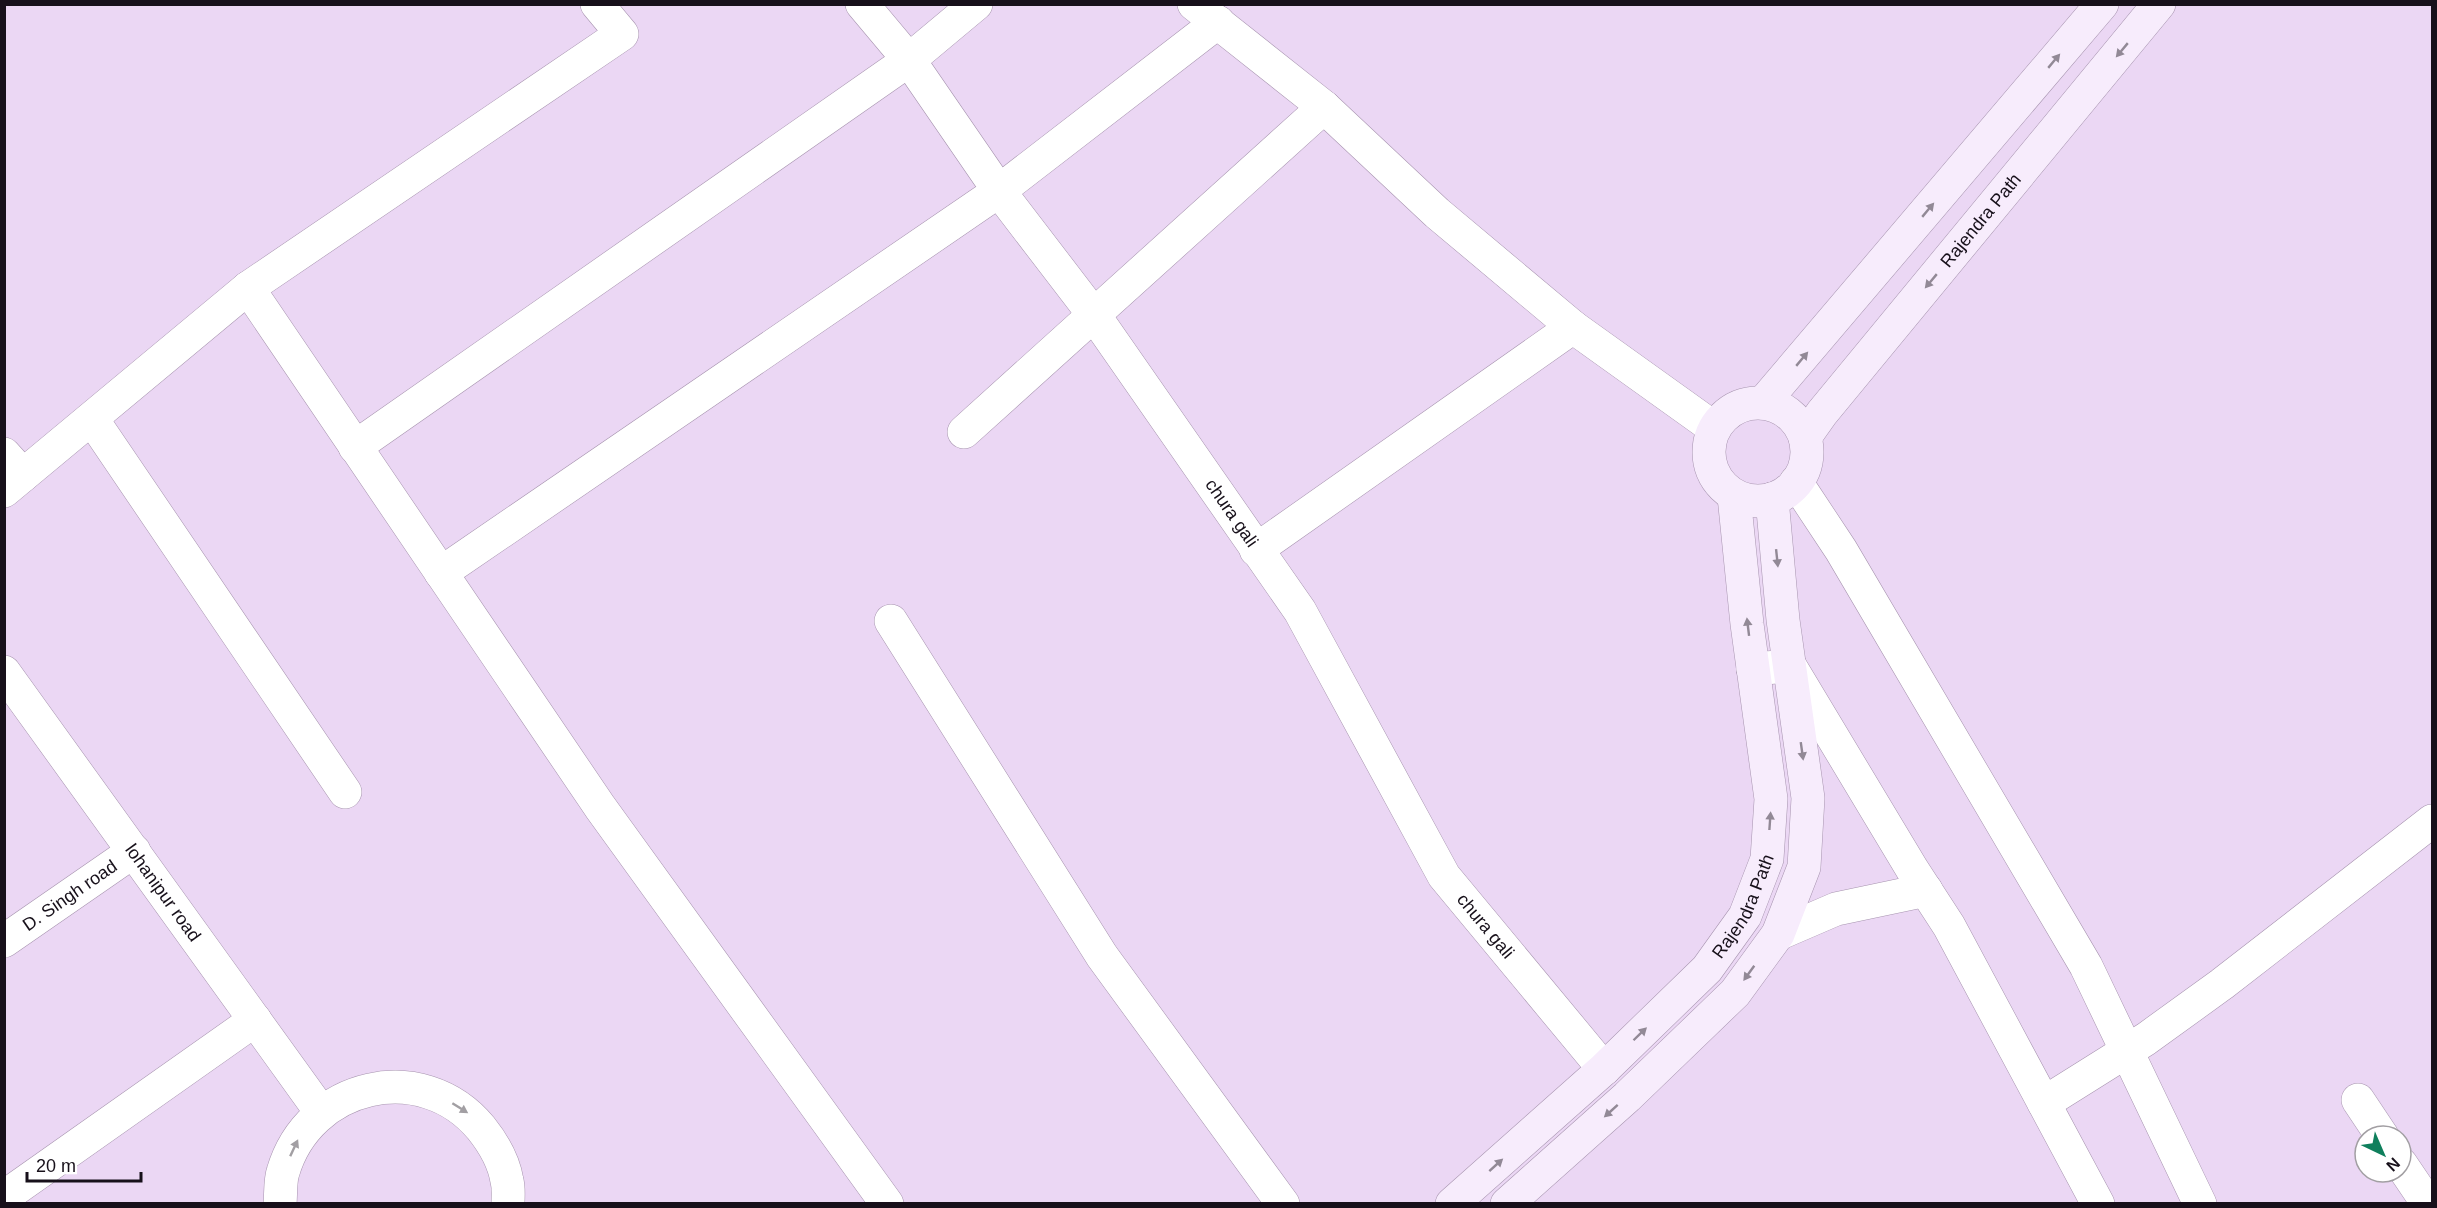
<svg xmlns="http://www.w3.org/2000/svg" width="2437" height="1208" font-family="Arial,sans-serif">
  <rect width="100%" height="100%" fill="#ebd7f4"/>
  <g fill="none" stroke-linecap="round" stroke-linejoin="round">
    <defs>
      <g id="street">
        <path d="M1194,4l130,103 113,106 136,114 141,101"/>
        <path id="s1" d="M1218,22l-219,169 95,124 206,296 144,265 160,193"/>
        <path d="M248,288l352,519 287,397"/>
        <path d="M92,419l253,373"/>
        <path d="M964,432l360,-325"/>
        <path d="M355,447l554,-387 67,-56"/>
        <path d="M4,454l19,21"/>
        <path d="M1796,482l45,68 245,416 114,238"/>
        <path d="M4,491l244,-203 374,-254 -25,-30"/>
        <path d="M1256,550l317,-223"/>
        <path d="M441,573l558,-382 -90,-131 -47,-56"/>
        <path d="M891,621l211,335 181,248"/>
        <path d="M1753,669l37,-3 122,203 37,57 149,278"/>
        <path id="s2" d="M4,672l317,440"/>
        <path d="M1778,934l58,-25 90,-19"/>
        <path id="s3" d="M4,941l130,-90"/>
        <path d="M2358,1100l24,36"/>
        <path d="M2044,1103l102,-64 76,-55 210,-163"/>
        <path d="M2401,1164l27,40"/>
        <path d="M4,1197l251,-177"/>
        <path d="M280,1204c1,-11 0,-23 3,-32 26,-89 139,-115 198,-44 12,15 23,34 26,53 2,7 1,15 1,23"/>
      </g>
      <g id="secondary">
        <path d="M1763,403l339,-399"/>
        <circle cx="1758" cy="452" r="49"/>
        <path id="s4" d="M1805,437l17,-24 337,-409"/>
        <path id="s5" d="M1452,1204l152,-135 103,-100 38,-53 22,-57 4,-60 -24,-175 -13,-128"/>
        <path d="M1507,1204l120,-107 108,-104 43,-59 26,-67 4,-69 -25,-178 -11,-121"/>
      </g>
    </defs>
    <use href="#street" stroke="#a794af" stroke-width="34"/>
    <use href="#secondary" stroke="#a794af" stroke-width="34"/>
    <use href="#street" stroke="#fff" stroke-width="33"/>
    <use href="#secondary" stroke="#f7ecfc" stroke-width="33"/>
  </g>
  <defs><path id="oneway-solid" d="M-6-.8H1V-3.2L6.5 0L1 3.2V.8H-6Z" transform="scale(1.5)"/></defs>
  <g fill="#928996">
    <use href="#oneway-solid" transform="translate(2122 50) rotate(130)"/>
    <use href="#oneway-solid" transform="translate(2054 61) rotate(-50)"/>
    <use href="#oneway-solid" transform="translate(1928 210) rotate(-50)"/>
    <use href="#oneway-solid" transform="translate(1931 281) rotate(130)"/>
    <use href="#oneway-solid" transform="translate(1802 359) rotate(-50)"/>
    <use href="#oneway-solid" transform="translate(1777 558) rotate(84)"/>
    <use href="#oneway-solid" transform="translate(1748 627) rotate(-97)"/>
    <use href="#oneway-solid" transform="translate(1802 751) rotate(82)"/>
    <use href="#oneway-solid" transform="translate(1770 821) rotate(-86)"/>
    <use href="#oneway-solid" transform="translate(1749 973) rotate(126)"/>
    <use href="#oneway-solid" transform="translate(1640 1034) rotate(-44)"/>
    <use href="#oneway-solid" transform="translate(1611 1111) rotate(138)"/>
    <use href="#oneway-solid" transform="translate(1496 1165) rotate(-42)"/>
  </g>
  <g fill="#a29fa3">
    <use href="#oneway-solid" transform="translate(460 1108) rotate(32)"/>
    <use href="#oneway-solid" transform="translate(294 1148) rotate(-65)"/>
  </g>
  <g text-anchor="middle" stroke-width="6" stroke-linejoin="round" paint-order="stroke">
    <g font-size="18" fill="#17101a" stroke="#fff">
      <text dy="6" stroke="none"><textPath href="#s4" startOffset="279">Rajendra Path</textPath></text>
      <text dy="6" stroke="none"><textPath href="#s1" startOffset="674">chura gali</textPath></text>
      <text dy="6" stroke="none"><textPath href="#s2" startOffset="272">lohanipur road</textPath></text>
      <text dy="6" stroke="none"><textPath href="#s3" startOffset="80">D. Singh road</textPath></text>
      <text dy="6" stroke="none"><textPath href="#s5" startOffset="420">Rajendra Path</textPath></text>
      <text dy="6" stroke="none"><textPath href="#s1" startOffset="1160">chura gali</textPath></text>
    </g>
  </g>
  <rect width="2437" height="1208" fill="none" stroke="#17101a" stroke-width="12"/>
  <g transform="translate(2383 1154) rotate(136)"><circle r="28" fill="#ffffff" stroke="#a29fa3" stroke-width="1.5"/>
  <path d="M0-4.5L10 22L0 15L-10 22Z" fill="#0f7f5c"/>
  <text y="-9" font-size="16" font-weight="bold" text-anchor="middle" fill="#17101a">N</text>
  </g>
  <path d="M27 1172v9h114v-9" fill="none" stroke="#17101a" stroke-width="3"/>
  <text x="36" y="1172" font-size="18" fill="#17101a" stroke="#ffffff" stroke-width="4.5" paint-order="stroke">20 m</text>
</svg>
